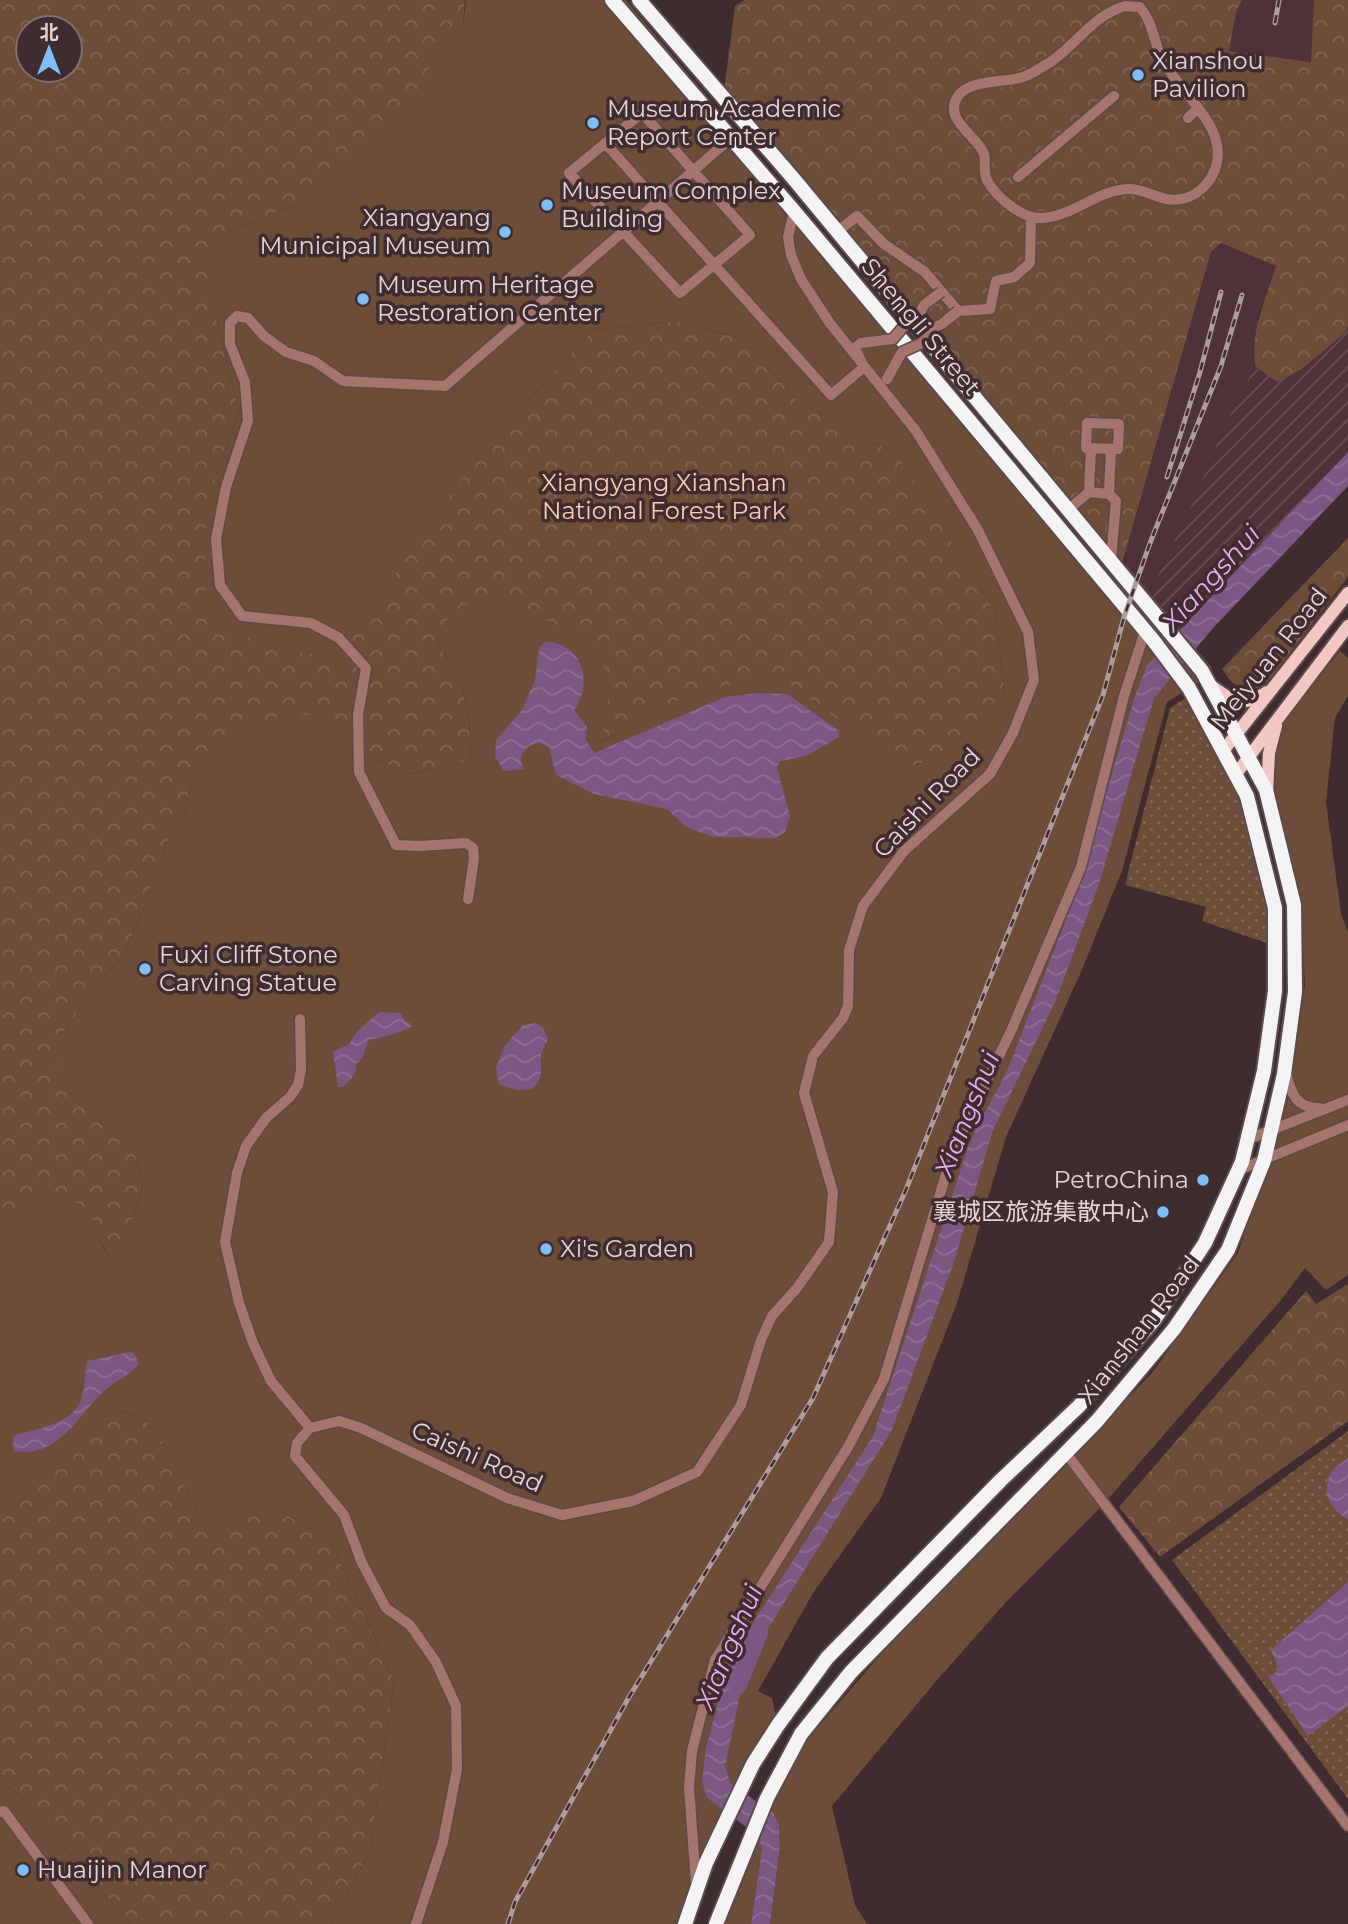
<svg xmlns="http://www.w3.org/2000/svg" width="1348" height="1924" font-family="Montserrat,'Noto Sans SC',sans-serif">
  <defs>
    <pattern id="industrial-furrows" width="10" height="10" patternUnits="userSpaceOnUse" patternTransform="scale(1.75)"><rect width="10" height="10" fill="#4d3338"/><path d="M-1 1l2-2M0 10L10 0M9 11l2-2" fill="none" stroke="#665054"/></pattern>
    <pattern id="grass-dots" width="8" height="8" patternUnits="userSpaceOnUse" patternTransform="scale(1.75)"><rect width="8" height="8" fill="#6c4d37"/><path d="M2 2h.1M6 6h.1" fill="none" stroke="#816653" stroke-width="1.8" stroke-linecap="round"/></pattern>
    <pattern id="forest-crowns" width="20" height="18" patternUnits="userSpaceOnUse" patternTransform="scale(1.75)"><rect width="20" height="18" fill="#6c4d37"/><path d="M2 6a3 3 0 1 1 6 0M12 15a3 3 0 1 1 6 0" fill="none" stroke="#816653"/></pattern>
    <pattern id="water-waves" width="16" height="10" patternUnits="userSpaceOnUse" patternTransform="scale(1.75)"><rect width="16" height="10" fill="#7b5884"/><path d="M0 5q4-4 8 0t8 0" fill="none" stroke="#8d6f95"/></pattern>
  </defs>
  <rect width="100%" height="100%" fill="#3f2c2f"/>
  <path fill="#4d3338" d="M1242,0h72l-2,62 -83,-11 7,-39z
    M1220,243l56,23 -10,31 -7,14 -6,40 2,15 -32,63 -32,77 -36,74 -45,116 -33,-10 49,-121v-14l85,-298z"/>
  <path fill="url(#industrial-furrows)" d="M1348,326v126l-168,179 -31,-37 42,-88 32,-77 32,-63 22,15 25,-12 43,-36z"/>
  <path fill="url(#grass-dots)" d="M1187,697l57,102 15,62 9,50 -1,32 -65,-22 4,-14 -81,-22 45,-177z
    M1348,1431v368l-176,-239z"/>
  <path fill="url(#forest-crowns)" fill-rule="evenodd" d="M0,0h465l-2,25 -33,27v41l-122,107 -88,35 -7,70 26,107 -23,62 260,-17 117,-127 82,-9 69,18 53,62 102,55 96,155 10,84 -66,62 -34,12 -127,-92 -137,42 -41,24 9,-52 -173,-52 24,40 9,39 2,42 -61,14 -66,-28 -152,36 -9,36 -17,26 -25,71 -19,43 -22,23 -39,55 7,55 35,33 30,22 10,40 -9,30 -20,46 -18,-25 -75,-30 -21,7zM28,28h42v42h-42z
    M744,0h498l-6,12 -7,39 82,11 3,-62h34v326l-3,7 -43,36 -25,13 -22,-16c-5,-36 11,-67 21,-100l-55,-23 -10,9 -91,319 -371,-444 -28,-14 14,-107z
    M1348,538v39l-75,98 -12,13c-22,0 -27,0 -39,-19z
    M1348,1284v137l-188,136 -41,-50 187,-216 10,13z
    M123,1412l20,5 24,31 32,66 72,-8 59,34 64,140 -23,168 -40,76h-200l-115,-132 -16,-10v-283h5l50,-36 42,-44z"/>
  <path fill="#6c4d37" d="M466,0h160l95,113 9,26 381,450v13l15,-37 86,103 -10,12 -35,22 -45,169 -41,101 -75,165 -49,166 -76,195 -68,95 -55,98 14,7 6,27 -93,199h-354l40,-76 23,-168 -64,-140 -59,-34 -50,24 -22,-16 -32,-66 -24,-31 -20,-5 -26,7 -42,44 -50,36h-5v-285c32,-11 82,-34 96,14 3,10 -3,1 2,11 3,7 11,16 16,22l20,-45 9,-30 -10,-40 -30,-22 -35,-33 -12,-24 5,-31 39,-55 22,-23 19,-43 25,-71 17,-26 9,-36 36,-44 43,-20 58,-5 15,33 66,28 61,-14 -2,-42 -9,-39 -24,-40 14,-24 22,-12 36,-2 57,28 36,24 8,38 -8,52c36,-22 72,-45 113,-55 21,-5 43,-7 65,-11l126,92 34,-12 66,-62 -10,-84 -96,-155 -102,-55 -53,-62 -69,-18 -82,9 -117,127 -138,200 -71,-8 -62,-36v-83l11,-56 23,-62 -26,-107 -7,-56 14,-14 88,-35 121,-107 1,-41 33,-27z
    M1340,651l8,7v38l-13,22 -9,84 15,112 7,18v343l-22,15 -21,-22 -24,32 -179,206 -95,95 -69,78 -106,127 23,99 12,19h-97l10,-77 -1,-23 -10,-14 38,-70 75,-87 270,-280 86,-120 49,-150 18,-117 -4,-78 -41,-157z
    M0,1782l16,10 115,132h-131z
    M757,1835l5,13 -11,76h-35z"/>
  <path fill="url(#water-waves)" d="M1348,452v34l-134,141 -60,71 -55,186 -43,116 -63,130 -39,132 -62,168 -133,213 -11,14 -23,109 6,18 42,29 6,11 1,23 -10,77h-19l11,-76 -5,-13 -50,-37 -5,-17 4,-33 23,-88 144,-224 94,-286 8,-19 32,-60 69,-177 59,-198 12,-31z
    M545,642c37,0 49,40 29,68l13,16 -1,14 8,13 131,-56 34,-4 28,1 51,36 1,7 -33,19 -25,5 -4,6 13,49 -5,16 -9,6 -63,-1 -27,-10 -19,-18 -73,-15 -38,-19 -7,-28 -10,-4c-14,2 -22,12 -15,26l-20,2 -9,-14 1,-17 26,-30 13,-30 4,-32z
    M379,1012l21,1 5,8 6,3v3l-16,7 -26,6 -7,18 -6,6c1,11 -6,16 -13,23h-5l-5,-35 16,-8 8,-12z
    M535,1023l8,4 5,12c-2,5 -6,11 -7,16 -1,6 1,12 0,18 -4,24 -26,18 -42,11l-3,-16 8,-21 19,-22z
    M130,1352l4,1 5,11c-6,9 -25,18 -34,26 -27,25 -47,69 -91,61l-1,-15c21,-7 59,-11 68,-36 4,-12 4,-27 6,-39z
    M1348,1459v60c-28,-13 -29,-48 0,-60z
    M1348,1582v124l-40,30 -39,-58 10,-8 -8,-20z"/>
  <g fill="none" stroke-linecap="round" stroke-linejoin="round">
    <path stroke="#7b5884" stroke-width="18" d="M738,1685l21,-52"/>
    <defs>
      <path id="minor" d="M1125,6l15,1c16,20 12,36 25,57 18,32 69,68 48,110 -6,12 -18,23 -32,25 -19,4 -34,-10 -51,-10 -33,0 -56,28 -89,29 -19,1 -45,-21 -54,-38 -4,-9 -1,-18 -3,-26 -7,-19 -42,-34 -26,-58 12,-17 47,-13 65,-19 6,-2 13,-6 19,-10 32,-17 47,-50 83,-61z
        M642,113l108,122 -70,58 -111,-120z
        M1188,118l10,-10
        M605,143l226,252 33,-28 -9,-19 6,-5
        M1018,177l96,-81
        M838,231l19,-15 27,28 41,28 33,39 32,-2 6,-28 18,-4 16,-14 1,-46
        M1087,423l32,1 -1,25 -32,-1z
        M1089,492l2,-44
        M1109,494l2,-45
        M1069,509l20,-17 20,2 7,7 -5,59
        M468,899l6,-40 -1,-11 -7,-5 -47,3 -23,-1 -37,-73 -1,-57 8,-47 -27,-30 -28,-15 -69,-7 -22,-31 -4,-46 10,-52 22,-66 -3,-39 -15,-38v-21l7,-7 11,2 16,18 22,16 28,9 29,20 102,5 285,-247
        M300,1019l1,51 -3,15 -8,12 -24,21 -20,28 -9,27 -12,69 14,61 14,40 18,38 39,47
        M1286,1073c5,20 10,35 33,35
        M1249,1139l99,-39
        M1239,1170l109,-45
        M1066,1453l282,373
        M0,1812l4,-1 84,113
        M696,1884l-7,-97 3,-36 23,-91 133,-213 36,-68 69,-228 58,-120 70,-164 43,-171 21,-65
        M416,1924l27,-82 14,-73 -1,-63 -20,-44 -26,-37 -24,-17 -24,-45 -18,-48 -49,-59 2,-13 13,-15 29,-7 22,7 146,70 55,17 71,-14 64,-29 44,-67 20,-65 11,-24 25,-28 32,-46 4,-50 -29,-99 9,-37 30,-38 5,-12 1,-56 14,-44 41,-55 86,-77 23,-41 21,-53 -6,-48 -50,-102 -62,-99 -87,-109 -28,-43 -10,-24 -3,-18 6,-26"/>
      <path id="major" d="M1209,684c22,17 33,25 58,8
        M1223,751l125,-158
        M1236,774l112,-148
        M1267,794l2,-41 7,-27"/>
      <path id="highway" d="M612,0l182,211 359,429 36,48 58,108 28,112v83l-11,80 -22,91 -37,81 -51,77 -75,86 -79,75 -173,177 -49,67 -25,39 -47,99 -21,61
        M639,0l154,178 409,493 64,119 28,115 1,87 -11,82 -20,87 -36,89 -54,79 -77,92 -246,251 -50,62 -34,64 -51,126"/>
    </defs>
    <use href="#minor" stroke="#5c4a4d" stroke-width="13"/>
    <use href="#major" stroke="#5c4a4d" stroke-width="16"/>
    <use href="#highway" stroke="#5c4a4d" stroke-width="18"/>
    <use href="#minor" stroke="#a5756b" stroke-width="10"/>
    <use href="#major" stroke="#f1c9c1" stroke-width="12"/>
    <use href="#highway" stroke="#f3f3f3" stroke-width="14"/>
    <defs>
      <path id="rail" d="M1275,23l4,-23
        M1167,477l33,-105 21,-80
        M508,1924l7,-22 114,-205 184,-299 92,-206 198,-497 21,-78 26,-74 71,-177 21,-71"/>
    </defs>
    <use href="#rail" stroke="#ac9d9f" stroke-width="5"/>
    <use href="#rail" stroke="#3f2c2f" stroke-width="2.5" stroke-dasharray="8" stroke-linecap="butt"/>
    <defs>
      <path id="minor-bridge" d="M861,343l32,-4 11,-13 12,-6 8,-15 17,-13
        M887,379l15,-27 20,-9 6,-13 14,-6 16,-13"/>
    </defs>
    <use href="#minor-bridge" stroke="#5c4a4d" stroke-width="13" stroke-linecap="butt"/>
    <use href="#minor-bridge" stroke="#a5756b" stroke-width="10"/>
  </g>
  <g fill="#7ebef9" stroke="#3f2c2f" stroke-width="2.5">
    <circle cx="1138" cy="75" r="7"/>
    <circle cx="593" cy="123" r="7"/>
    <circle cx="547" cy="205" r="7"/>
    <circle cx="505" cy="232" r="7"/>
    <circle cx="363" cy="299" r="7"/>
    <circle cx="145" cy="969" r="7"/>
    <circle cx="1203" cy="1180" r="7"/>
    <circle cx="1163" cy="1212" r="7"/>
    <circle cx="546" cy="1249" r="7"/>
    <circle cx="23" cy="1870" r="7"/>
  </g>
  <g text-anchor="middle" stroke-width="7" stroke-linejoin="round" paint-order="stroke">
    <g font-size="24" fill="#e2d5d7" stroke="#3f2c2f" text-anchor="start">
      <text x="1152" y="69">Xianshou<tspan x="1152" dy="28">Pavilion</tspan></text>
      <text x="607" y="117">Museum Academic<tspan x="607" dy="28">Report Center</tspan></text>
      <text x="561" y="199">Museum Complex<tspan x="561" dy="28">Building</tspan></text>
      <text x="491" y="226" text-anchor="end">Xiangyang<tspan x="491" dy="28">Municipal Museum</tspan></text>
      <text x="377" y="293">Museum Heritage<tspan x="377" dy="28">Restoration Center</tspan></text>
      <text x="159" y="963">Fuxi Cliff Stone<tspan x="159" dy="28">Carving Statue</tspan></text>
      <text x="1189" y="1188" text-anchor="end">PetroChina</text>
      <text x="1149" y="1220" text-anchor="end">襄城区旅游集散中心</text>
      <text x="560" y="1257">Xi's Garden</text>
      <text x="37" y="1878">Huaijin Manor</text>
    </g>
    <g font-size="24" fill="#e2d5d7" stroke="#3f2c2f">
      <text transform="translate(921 327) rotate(50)" y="8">Shengli Street</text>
      <text transform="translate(1269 659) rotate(-52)" y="8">Meiyuan Road</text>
      <text transform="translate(927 803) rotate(-46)" y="8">Caishi Road</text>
      <text transform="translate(1139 1330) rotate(-52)" y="8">Xianshan Road</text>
      <text transform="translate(477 1457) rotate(24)" y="8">Caishi Road</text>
    </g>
    <g font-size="24" fill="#faccae" stroke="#3f2c2f">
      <text x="664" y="491">Xiangyang Xianshan<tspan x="664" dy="28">National Forest Park</tspan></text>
    </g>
    <g font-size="26" font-style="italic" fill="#e4adf1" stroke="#3f2c2f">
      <text transform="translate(1211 578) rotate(-48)" y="9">Xiangshui</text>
      <text transform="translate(967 1114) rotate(-68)" y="9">Xiangshui</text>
      <text transform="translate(729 1647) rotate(-67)" y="9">Xiangshui</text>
    </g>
  </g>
  <g transform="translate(49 49)"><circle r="33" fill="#3f2c2f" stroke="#807072" stroke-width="2"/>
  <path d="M0-5L12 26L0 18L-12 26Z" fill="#7ebef9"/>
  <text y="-10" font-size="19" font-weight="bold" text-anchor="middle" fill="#e2d5d7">北</text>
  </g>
</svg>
